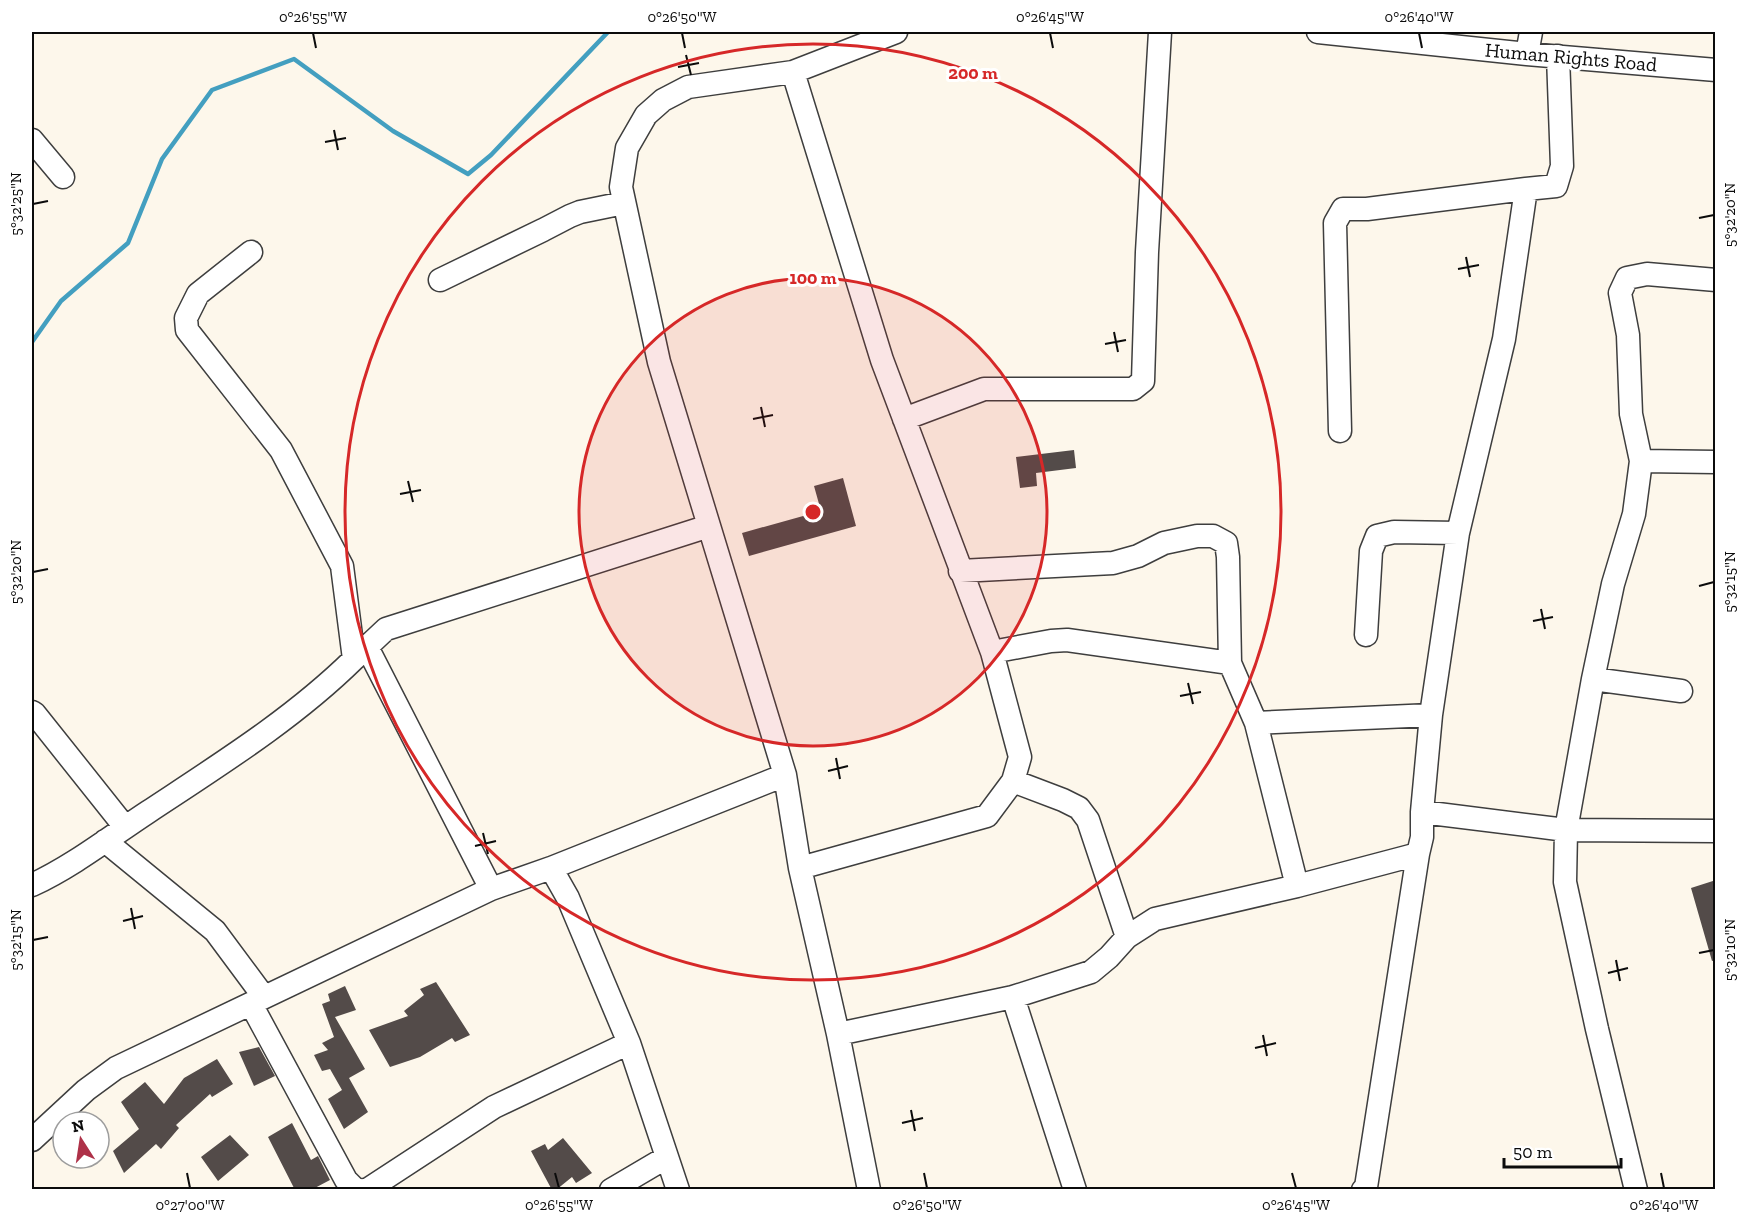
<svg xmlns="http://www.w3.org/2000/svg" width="1747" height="1221" font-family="'Zilla Slab',serif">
  <rect width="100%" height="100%" fill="#fdf7eb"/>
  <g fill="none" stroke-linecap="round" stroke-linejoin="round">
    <path stroke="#439fc0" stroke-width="4.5" d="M32,342l29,-41 67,-58 34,-84 50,-69 82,-31 99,72 75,43 23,-19 117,-123"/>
  </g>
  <path fill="#534b49" d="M1074,450l2,18 -40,5 1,13 -17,2 -4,-31z
    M843,478l13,48 -107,30 -7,-23 79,-22 -7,-25z
    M1716,880v80l-4,1 -21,-73z
    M436,982l34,53 -15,7 -3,-4 -32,19 -30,10 -21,-37 39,-14 -4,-5 20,-16 -4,-6z
    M345,986l11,24 -21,7 30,52 -16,9 19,34 -24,17 -16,-30 14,-9 -12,-21 -8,2 -8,-16 14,-5 -6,-7 12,-6 -12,-33 8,-3 -2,-7z
    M259,1047l16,29 -21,10 -15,-34z
    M217,1059l16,25 -21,13 -2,-3 -34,31 3,3 -18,21 -5,-5 -32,29 -11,-22 26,-22 -18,-27 24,-20 19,22 20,-26z
    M292,1123l19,37 7,-4 12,24 -19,10h-16l-27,-53z
    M230,1135l19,20 -31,26 -17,-24z
    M563,1138l29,35 -16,10 -4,-6 -16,13h-4l-21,-39 14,-7 3,6z"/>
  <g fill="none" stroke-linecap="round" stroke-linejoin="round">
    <defs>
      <path id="minor" d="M1318,32l209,22 189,16
        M1527,54l4,-22
        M793,72l89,288 110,292 28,105 -7,24 -26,35 -187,52 38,166 31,156
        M32,140l31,37
        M440,280l103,-50 27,-14 10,-4 44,-9
        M904,419l80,-30h149l10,-8 4,-129 13,-220
        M1340,431l-5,-208 8,-14h24l159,-20
        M1641,461l75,1
        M960,571l153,-8 25,-7 26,-13 33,-7h16l13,7 2,14 2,106
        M1366,635l5,-84 6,-15 17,-4 64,1
        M367,647l124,242
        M992,652l59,-11 16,-1 163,23 26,60 41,163
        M354,659l32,-30 323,-103
        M1593,679l88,12
        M32,712l3,2 90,113
        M1256,723l175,-8
        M1013,781l50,19 16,8 9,12 39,117
        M1422,812l144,18 150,1
        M105,841l110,90 49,66
        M551,868l234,-93
        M800,868l-15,-93 -126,-413 -38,-175 6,-39 19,-33 17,-15 25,-13 105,-15 103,-40
        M32,885c41,-19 78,-48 116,-73 71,-47 145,-93 206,-153l-12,-93 -61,-116 -94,-120 -1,-12 12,-24 53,-42
        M1013,997l62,193
        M251,1004l95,176 9,9 5,1
        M838,1034l175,-37 78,-25 18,-15 18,-20 28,-18 142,-33 121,-32
        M32,1140l54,-50 30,-22 375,-179 60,-21 17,30 61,145 49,147
        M367,1190l127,-83 135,-64
        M611,1190l56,-33
        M1363,1190l3,-3 52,-333 4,-17v-25l9,-97 27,-182 46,-194 22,-150 30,-3 6,-20 -4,-110
        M1636,1190l-39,-161 -32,-147 1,-52 27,-151 20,-95 21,-70 7,-53 -10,-47 -3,-79 -8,-42 7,-15 20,-4 69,6"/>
    </defs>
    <use href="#minor" stroke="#3e3e3e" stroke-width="25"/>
    <use href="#minor" stroke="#fff" stroke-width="22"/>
  </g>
  <path fill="none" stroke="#0b0b0b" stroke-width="2" d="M313,33l3,15M682,33l3,15M1050,33l3,15M1419,33l3,15M686,55l5,20M678,67l21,-4M334,130l4,20M325,142l21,-4M33,204l15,-3M1699,218l15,-3M1466,257l4,20M1458,269l21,-4M1114,332l4,20M1105,344l21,-4M761,407l4,20M753,419l20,-4M408,481l5,21M400,494l21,-4M33,572l15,-3M1699,586l15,-4M1541,609l4,20M1533,621l20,-4M1188,683l5,21M1180,696l21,-4M836,758l4,21M828,771l20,-5M483,833l5,21M475,846l21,-5M131,908l4,21M123,921l20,-5M33,940l15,-3M1699,953l15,-3M1616,960l4,21M1608,973l20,-5M1263,1035l4,21M1255,1048l21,-5M911,1110l4,21M902,1123l21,-5M187,1173l3,15M555,1173l4,15M924,1173l3,15M1292,1173l4,15M1661,1173l3,15"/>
  <circle cx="813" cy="512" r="234" fill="#d62828" fill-opacity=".12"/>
  <g fill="none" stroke="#d62828" stroke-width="3">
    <circle cx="813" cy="512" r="234"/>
    <circle cx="813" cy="512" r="468"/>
  </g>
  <g text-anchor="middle" stroke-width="6" stroke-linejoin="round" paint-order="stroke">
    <g font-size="20" fill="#0b0b0b" stroke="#fff">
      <text transform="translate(1571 57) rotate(5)" y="7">Human Rights Road</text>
    </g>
  </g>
  <circle cx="813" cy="512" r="9" fill="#d62828" stroke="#fff" stroke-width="3"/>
  <g font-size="18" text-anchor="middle" font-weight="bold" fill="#d62828" stroke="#fff" stroke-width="6" stroke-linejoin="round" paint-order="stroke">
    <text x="973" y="79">200 m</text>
    <text x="813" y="284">100 m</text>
  </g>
  <rect width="1747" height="1221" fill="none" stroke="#ffffff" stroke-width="66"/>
  <g transform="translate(81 1140) rotate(348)"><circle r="28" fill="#ffffff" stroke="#9d9d9d" stroke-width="1.5"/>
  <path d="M0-4.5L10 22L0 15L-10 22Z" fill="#ae3148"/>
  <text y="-9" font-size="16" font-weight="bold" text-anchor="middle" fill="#0b0b0b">N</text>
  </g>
  <path d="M1504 1158v9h117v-9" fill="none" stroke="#0b0b0b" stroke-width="3"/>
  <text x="1513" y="1158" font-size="18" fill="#0b0b0b" stroke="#ffffff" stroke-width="4.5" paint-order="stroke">50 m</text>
  <rect x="33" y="33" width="1681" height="1155" fill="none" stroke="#0b0b0b" stroke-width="2"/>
  <g font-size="15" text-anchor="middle" fill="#0b0b0b">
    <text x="313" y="22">0°26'55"W</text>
    <text x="682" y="22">0°26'50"W</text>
    <text x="1050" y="22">0°26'45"W</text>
    <text x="1419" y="22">0°26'40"W</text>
    <text transform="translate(16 204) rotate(-90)" y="5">5°32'25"N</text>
    <text transform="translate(1730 215) rotate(-90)" y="5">5°32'20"N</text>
    <text transform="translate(16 572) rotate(-90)" y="5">5°32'20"N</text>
    <text transform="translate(1730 582) rotate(-90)" y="5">5°32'15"N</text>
    <text transform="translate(16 940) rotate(-90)" y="5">5°32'15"N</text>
    <text transform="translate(1730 950) rotate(-90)" y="5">5°32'10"N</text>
    <text x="190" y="1210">0°27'00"W</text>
    <text x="559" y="1210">0°26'55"W</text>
    <text x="927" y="1210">0°26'50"W</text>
    <text x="1296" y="1210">0°26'45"W</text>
    <text x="1664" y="1210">0°26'40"W</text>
  </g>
</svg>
